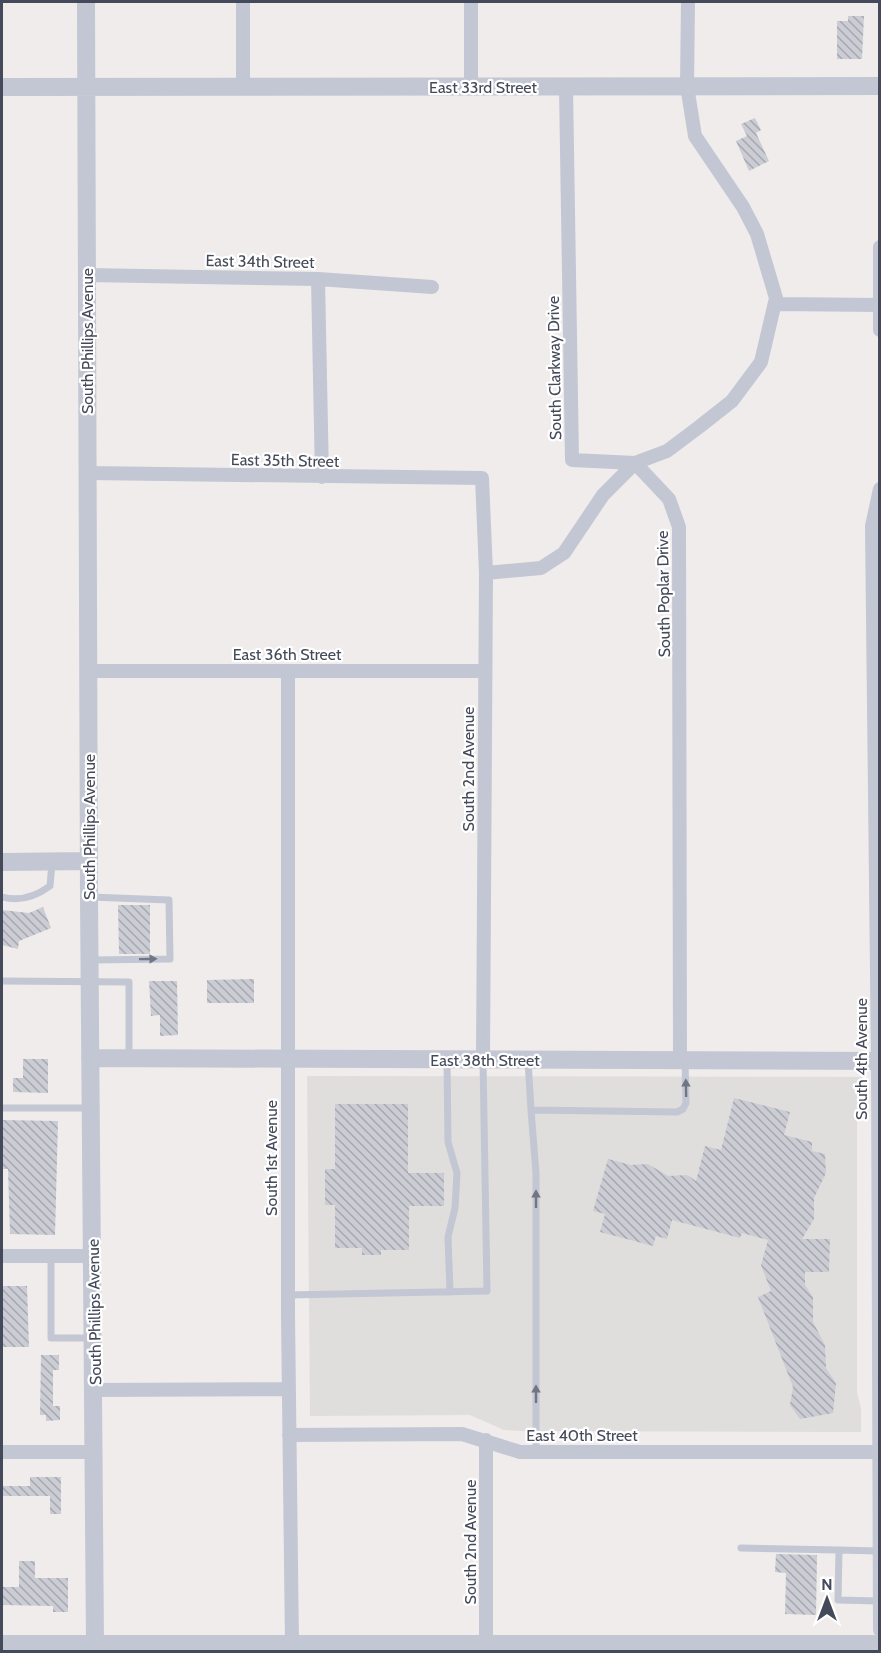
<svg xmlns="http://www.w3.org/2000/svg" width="881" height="1653" font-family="Cabin,sans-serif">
  <defs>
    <pattern id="building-back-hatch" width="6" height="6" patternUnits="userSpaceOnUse" patternTransform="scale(1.5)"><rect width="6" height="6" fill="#cbccd4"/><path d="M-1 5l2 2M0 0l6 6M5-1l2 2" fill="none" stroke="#a6a8af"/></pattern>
  </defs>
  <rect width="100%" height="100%" fill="#efeceb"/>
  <path fill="#e0dddd" d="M307,1076l555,1 1,23 -6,9v284l4,15v24l-337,-1 -20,-1 -34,-15 -160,1z"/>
  <path fill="url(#building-back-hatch)" d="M848,16h16l-2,43h-25v-38h11z
    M755,118l6,12 -5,3 13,28 -20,10 -13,-30 11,-5 -6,-12z
    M118,905h32v49h-31z
    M43,907l8,21 -32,13 -1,8 -16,-4v-35l27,3z
    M254,979v24h-47v-23z
    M149,981h28l1,54 -18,1v-21l-9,1z
    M23,1059h25v34l-35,-1v-14h10z
    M734,1098l56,14 -6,23 28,7v9l13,3 1,19 -12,25v21l-12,20h28l-1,33h-24v13l8,12v25l12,23 1,23 10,15 -3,30 -33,6 -10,-14 3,-18 -35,-90 13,-6 -10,-26 7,-25 -26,-7 -2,5 -68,-18 -5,19 -11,-3 -3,10 -53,-14 5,-18 -12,-3 15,-52 23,6 17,-1 20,12 19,-1 9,6 9,-35 16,4z
    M335,1104h73v69h36v33h-35v44h-28v5h-19v-7h-27v-43h-10v-36h10z
    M2,1120l56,1 -3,114 -45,-1 -2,-65h-6z
    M2,1286h25l2,61h-27z
    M41,1355h18v15h-6v36h7v14l-14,1v-6h-6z
    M30,1477h31v37h-11v-18h-48v-10h28z
    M776,1554l41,1 -1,60 -31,-1 1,-41 -11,-1z
    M19,1561h16v17h33v34h-15v-6l-51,-1v-18h17z"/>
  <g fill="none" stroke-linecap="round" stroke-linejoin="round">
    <path stroke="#c2c7d3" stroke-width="7" d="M2,897c18,5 33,0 48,-11l2,-23
      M90,897l79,3 1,59 -78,1
      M2,981l127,1v74
      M447,1060l1,82 9,31 -2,35 -7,29 2,55
      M528,1060l3,50 146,2 6,-3 3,-6 -1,-43
      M2,1108h86
      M531,1110l5,63v279
      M51,1256v82h41
      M288,1295l199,-4 -4,-231
      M741,1548l98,2
      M878,1551l-39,-1 -1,50 41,1"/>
    <path stroke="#c2c7d3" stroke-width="14" d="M243,87v-85
      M471,87v-85
      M566,87l6,373 63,3
      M880,247v83
      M87,275l231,4 114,8
      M318,279l4,198
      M776,304l103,1
      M635,463l34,36 10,28 1,533
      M88,473l394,5 4,95 -3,487
      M880,489l-8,37 6,535 2,569
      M486,573l55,-5 23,-15 39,-58 32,-32 32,-12 32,-24 33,-26 29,-39 15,-64 -19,-64 -14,-27 -48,-71 -8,-50 1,-84
      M90,671h394
      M288,671v645l4,329
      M2,1256h91
      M94,1390l195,-1
      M289,1435l173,-1 58,18h357
      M2,1452h93
      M486,1644v-204"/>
    <path stroke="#c2c7d3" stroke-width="18" d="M86,2l3,895 6,747
      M2,87l878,-1
      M2,862l87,-1
      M90,1058l790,3
      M2,1644h878"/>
  </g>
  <defs><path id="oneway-solid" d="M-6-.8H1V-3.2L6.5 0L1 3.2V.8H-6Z" transform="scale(1.5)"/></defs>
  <g fill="#707684">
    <use href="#oneway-solid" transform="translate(148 959) rotate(-1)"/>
    <use href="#oneway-solid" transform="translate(686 1088) rotate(-91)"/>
    <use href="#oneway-solid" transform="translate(536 1199) rotate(-90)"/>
    <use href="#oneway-solid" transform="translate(536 1394) rotate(-90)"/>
  </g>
  <g text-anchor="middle" stroke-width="4.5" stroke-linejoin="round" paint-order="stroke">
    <g font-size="16" fill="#444a59" stroke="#fff">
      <text x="483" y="93">East 33rd Street</text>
      <text transform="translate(260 261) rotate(1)" y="6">East 34th Street</text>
      <text transform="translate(87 341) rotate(-90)" y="6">South Phillips Avenue</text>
      <text transform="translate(554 368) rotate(-91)" y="6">South Clarkway Drive</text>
      <text transform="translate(285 460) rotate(1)" y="6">East 35th Street</text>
      <text transform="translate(663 594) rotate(-91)" y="6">South Poplar Drive</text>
      <text x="287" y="660">East 36th Street</text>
      <text transform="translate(468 769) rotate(-90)" y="6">South 2nd Avenue</text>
      <text transform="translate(89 827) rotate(-90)" y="6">South Phillips Avenue</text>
      <text transform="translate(861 1059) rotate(-90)" y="6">South 4th Avenue</text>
      <text x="485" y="1066">East 38th Street</text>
      <text transform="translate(271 1158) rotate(-90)" y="6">South 1st Avenue</text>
      <text transform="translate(94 1312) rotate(-91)" y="6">South Phillips Avenue</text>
      <text x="582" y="1441">East 40th Street</text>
      <text transform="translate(470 1542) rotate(-90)" y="6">South 2nd Avenue</text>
    </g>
  </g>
  <rect width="881" height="1653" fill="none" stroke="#444a59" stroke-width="6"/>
  <g transform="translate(827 1599)" stroke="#ffffff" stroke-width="4.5" paint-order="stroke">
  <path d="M0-4.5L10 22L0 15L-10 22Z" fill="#444a59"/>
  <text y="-9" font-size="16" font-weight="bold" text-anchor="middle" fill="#444a59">N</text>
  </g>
</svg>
